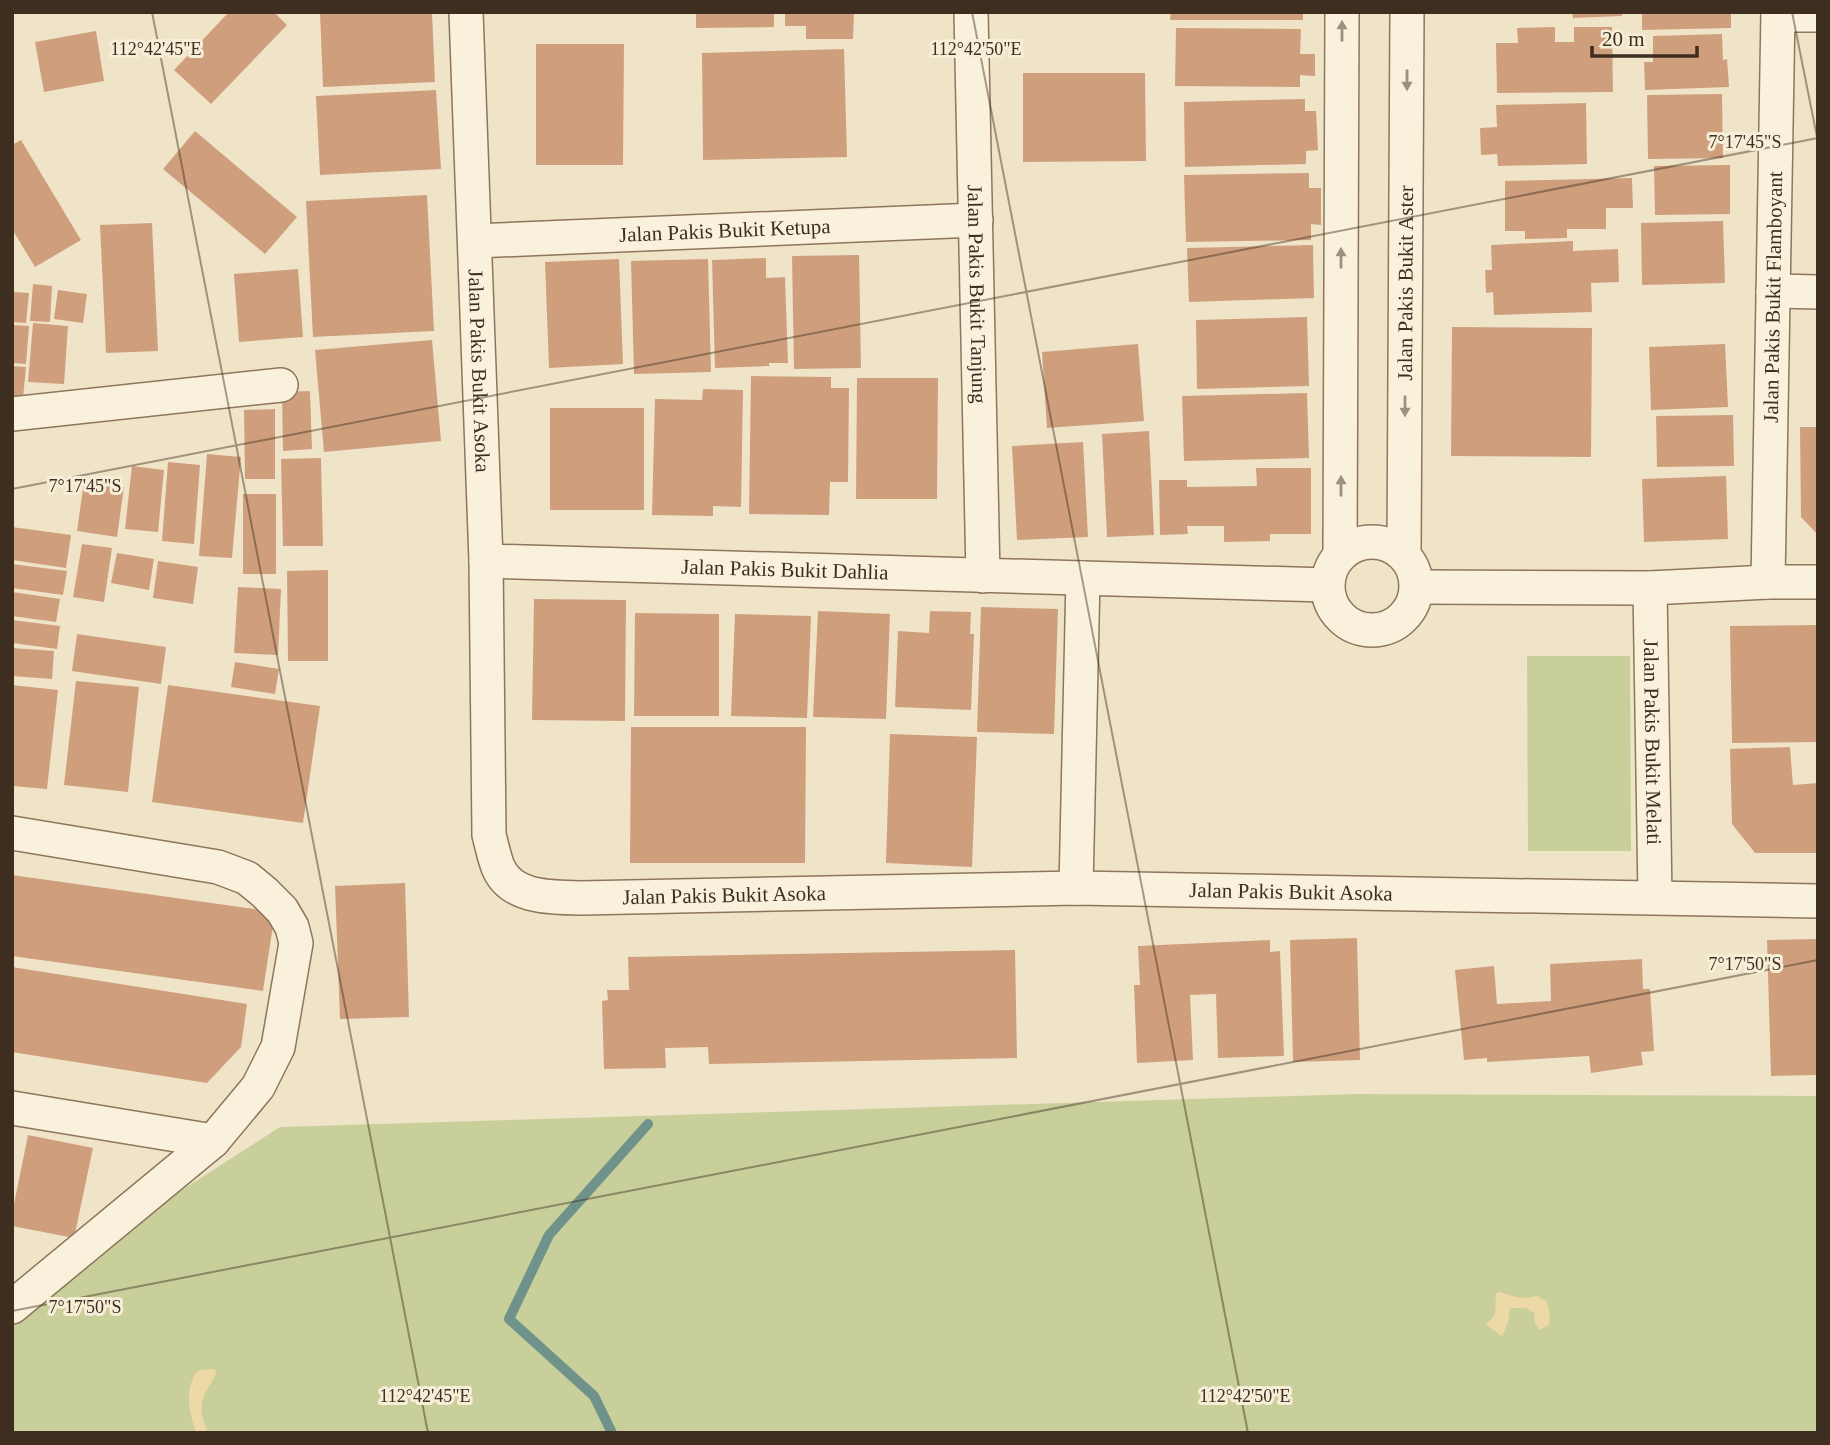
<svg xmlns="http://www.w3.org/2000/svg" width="1830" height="1445" font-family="'Times New Roman',serif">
  <rect width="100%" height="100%" fill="#f0e4c8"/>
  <path fill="#c9cf9b" d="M1527,656h103l1,195h-103z
    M1356,1094l462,2v337h-1806v-134l268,-172z"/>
  <path fill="#ecd9a5" d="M1500,1292c14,5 23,8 37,4l10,5 3,16 -1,8 -9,5 -5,-6 -1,-11 -8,-5h-16l-2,14 -6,14 -16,-11 9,-10 1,-21z
    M211,1369l5,1c-1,9 -6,14 -10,22 -8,15 -4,26 2,41h-12c-7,-22 -12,-42 1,-62z"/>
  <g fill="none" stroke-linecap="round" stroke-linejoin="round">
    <path stroke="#6f938a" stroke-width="10" d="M612,1433l-18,-37 -85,-77 40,-84 99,-111"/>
  </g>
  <path fill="#cf9f7d" d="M229,12h45l13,13 -76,79 -37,-34z
    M320,12h112l3,70 -112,5z
    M696,12h78v15l-78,1z
    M785,12h69l-1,27h-47v-13h-21z
    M1171,12h132v8h-133z
    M1572,12h50v4l-49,2z
    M1642,12h89v16l-89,2z
    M1555,27v15h19v-15h38l1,65 -116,1 -1,-50h22l-1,-15z
    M1176,28l125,1 -1,25h15v22l-15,-1v12l-125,-1z
    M96,31l8,50 -60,11 -9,-50z
    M1722,34l1,26 4,-1 2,28 -84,3 -1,-28h9v-26z
    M536,44h88l-1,121h-87z
    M844,49l3,108 -144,3 -1,-107z
    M1023,73h122l1,88 -123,1z
    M436,90l5,79 -121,6 -4,-79z
    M1722,94l1,64 -75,1 -1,-64z
    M1305,99v12h11l2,39 -12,1v13l-121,3 -1,-65z
    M1586,103l1,61 -89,2 -1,-12 -16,1 -1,-27 17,-1 -1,-22z
    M195,131l102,86 -32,37 -102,-85z
    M21,140l60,100 -46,27 -23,-38v-84z
    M1730,165v49l-75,1 -1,-49z
    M1309,173v15h12v37l-10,-1v16l-125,2 -2,-67z
    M1632,178l1,30h-27v21h-39v9l-42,1v-8h-20v-50z
    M427,195l7,136 -121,6 -7,-136z
    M1723,221l2,62 -83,2 -1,-62z
    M152,223l6,128 -52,2 -6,-128z
    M1573,241v10l45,-2 1,33 -28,1 1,29 -98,3 -1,-23 -7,1 -1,-23h7l-1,-25z
    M1313,245l1,53 -125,4 -2,-54z
    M859,255l2,113 -67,1 -2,-113z
    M766,258v20l19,-1 3,86h-19v3l-54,2 -3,-108z
    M619,259l4,105 -74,4 -4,-106z
    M708,259l3,113 -77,2 -3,-113z
    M298,269l5,68 -64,5 -5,-68z
    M33,284l19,2 -2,36 -20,-1z
    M58,290l29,4 -4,29 -29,-4z
    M12,292l17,1 -3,30 -14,-1z
    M1307,317l2,69 -112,3 -1,-69z
    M33,323l35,3 -4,58 -36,-2z
    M12,325l17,1 -3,38 -14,-1z
    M1452,327l140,1 -1,129 -140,-1z
    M432,340l9,101 -117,11 -9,-102z
    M1138,344l6,77 -97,7 -5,-76z
    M1725,344l3,63 -77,3 -2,-63z
    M12,366l14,1 -3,31 -11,-1z
    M751,376l80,1v11h18l-1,94h-18l-1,33 -80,-1z
    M857,378h81l-1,121h-81z
    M703,389l40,1 -2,117 -28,-1v10l-61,-1 3,-116 47,1z
    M310,391l2,58 -29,2 -1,-59z
    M1307,393l2,65 -125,3 -2,-65z
    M550,408h94v102h-94z
    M275,409v70h-30l-1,-69z
    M1733,415l1,51 -77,1 -1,-51z
    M1800,427h18v108l-17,-18z
    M1149,431l5,104 -47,2 -5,-103z
    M1083,442l5,95 -71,3 -5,-94z
    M207,454l34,3 -9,101 -33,-2z
    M321,458l2,88h-40l-2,-87z
    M168,462l32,3 -6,79 -32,-3z
    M132,466l32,4 -6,62 -33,-3z
    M1256,468h55v66h-41v7l-46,1v-16h-37l1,8 -28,1 -1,-55h28v7l70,-1z
    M1726,476l2,63 -84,3 -2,-63z
    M84,482l40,5 -7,50 -40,-6z
    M243,494h33v80h-33z
    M12,527l59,8 -5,33 -54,-8z
    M82,544l30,4 -8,54 -31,-5z
    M117,553l37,6 -5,31 -38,-7z
    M158,561l40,6 -5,37 -40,-6z
    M12,564l55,7 -4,24 -51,-7z
    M328,570v91h-40l-1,-90z
    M238,587l43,2 -3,66 -44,-2z
    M12,592l48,7 -4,23 -44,-6z
    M534,599l92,1 -1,121 -93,-1z
    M981,607l77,2 -4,125 -77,-2z
    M818,611l72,3 -4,105 -73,-2z
    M930,611l41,1 -1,22h4l-3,76 -76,-3 3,-76 31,2z
    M635,613l84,1v102h-85z
    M735,614l76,2 -4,102 -76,-2z
    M12,620l48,6 -3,23 -45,-6z
    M1818,625v117l-86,1 -2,-117z
    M77,634l89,13 -5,37 -89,-13z
    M12,648l42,3 -2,28 -40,-3z
    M235,662l44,7 -4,25 -44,-7z
    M76,681l63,6 -11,105 -64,-7z
    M12,685l46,5 -11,99 -35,-3z
    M168,685l152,21 -17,117 -151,-21z
    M631,727h175l-1,136h-175z
    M890,734l87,3 -5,130 -86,-4z
    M1790,747l3,38 25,-2v70h-63l-23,-29 -2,-75z
    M12,875l263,37 -12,79 -251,-35z
    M405,883l4,134 -69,2 -5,-133z
    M1357,938l3,122 -67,2 -3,-122z
    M1818,939v136l-47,1 -4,-136z
    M1270,940v12l10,-1 4,105 -66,2 -2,-64 -26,1 3,65 -56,3 -3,-78h6l-2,-39z
    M1015,950l2,108 -308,6 -1,-17 -43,1 1,20 -62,1 -2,-68 6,-1 -1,-10h22l-1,-33z
    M1642,959l1,30h7l4,62 -13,1 2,13 -52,8 -2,-17 -102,6v-4l-23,2 -9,-90 39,-4 3,38 54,-3 -1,-37z
    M12,967l235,37 -6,43 -34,36 -195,-31z
    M28,1135l65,13 -19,90 -62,-12v-12z"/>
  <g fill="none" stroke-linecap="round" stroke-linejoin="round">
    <defs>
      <g id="street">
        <path id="s1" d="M466,12l20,549 3,274c3,11 5,22 9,32 13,32 54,30 83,31l495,-10 742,13"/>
        <path id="s2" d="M971,12l12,564"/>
        <path d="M1778,15h40"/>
        <path id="s3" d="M475,241l501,-21"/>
        <path d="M1773,291l45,1"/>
        <path d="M12,414l269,-29"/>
        <circle cx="1372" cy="586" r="44"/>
        <path d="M1340,554l2,-542"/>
        <path id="s4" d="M1404,554l3,-542"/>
        <path id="s5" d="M486,561l841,24"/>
        <path id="s6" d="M1768,582l10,-570"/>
        <path d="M1417,587l233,1 118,-6h50"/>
        <path id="s7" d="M1650,588l5,309"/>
        <path d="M12,833l206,34 29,11 17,14 18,18 10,17 4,16 -18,104 -20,40 -45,54 -201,166"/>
        <path d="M1076,888l7,-310"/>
        <path d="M12,1108l201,33"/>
      </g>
    </defs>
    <use href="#street" stroke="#8d765c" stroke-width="36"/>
    <use href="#street" stroke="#faf1dc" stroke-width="33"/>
  </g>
  <defs><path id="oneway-solid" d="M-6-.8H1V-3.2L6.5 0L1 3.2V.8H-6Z" transform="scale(1.75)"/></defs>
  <g fill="#9c907e">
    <use href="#oneway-solid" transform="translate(1342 31) rotate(-90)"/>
    <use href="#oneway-solid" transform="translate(1407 80) rotate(90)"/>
    <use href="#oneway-solid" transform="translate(1341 258) rotate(-90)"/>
    <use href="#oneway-solid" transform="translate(1405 406) rotate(90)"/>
    <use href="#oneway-solid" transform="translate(1341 486) rotate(-90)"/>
  </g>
  <path fill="none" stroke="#3d2e20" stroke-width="2" stroke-opacity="0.45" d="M152,12l276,1421M972,12l276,1421M1792,12l26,130M12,489l1806,-351M12,1311l1806,-351"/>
  <g text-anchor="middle" stroke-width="6" stroke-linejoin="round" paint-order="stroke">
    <g font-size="21" fill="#3d2e20" stroke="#f7eed8">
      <text dy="7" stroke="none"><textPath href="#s3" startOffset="250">Jalan Pakis Bukit Ketupa</textPath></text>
      <text dy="7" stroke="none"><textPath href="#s4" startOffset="271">Jalan Pakis Bukit Aster</textPath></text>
      <text dy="7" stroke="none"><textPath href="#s2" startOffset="282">Jalan Pakis Bukit Tanjung</textPath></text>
      <text dy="7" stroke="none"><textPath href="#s6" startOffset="285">Jalan Pakis Bukit Flamboyant</textPath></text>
      <text dy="7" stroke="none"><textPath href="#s1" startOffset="359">Jalan Pakis Bukit Asoka</textPath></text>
      <text dy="7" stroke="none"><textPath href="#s5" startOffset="299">Jalan Pakis Bukit Dahlia</textPath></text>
      <text dy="7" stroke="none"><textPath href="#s7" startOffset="154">Jalan Pakis Bukit Melati</textPath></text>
      <text dy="7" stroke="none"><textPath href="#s1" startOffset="1661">Jalan Pakis Bukit Asoka</textPath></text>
      <text dy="7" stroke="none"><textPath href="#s1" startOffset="1094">Jalan Pakis Bukit Asoka</textPath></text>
    </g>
  </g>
  <g font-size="18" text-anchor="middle" fill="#3d2e20" stroke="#f7eed8" stroke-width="6" stroke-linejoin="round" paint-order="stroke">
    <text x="156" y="55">112°42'45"E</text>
    <text x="976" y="55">112°42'50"E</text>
    <text x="1745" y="148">7°17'45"S</text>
    <text x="85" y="492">7°17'45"S</text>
    <text x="1745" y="970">7°17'50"S</text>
    <text x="85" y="1313">7°17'50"S</text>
    <text x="425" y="1402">112°42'45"E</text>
    <text x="1245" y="1402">112°42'50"E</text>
  </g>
  <rect width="1830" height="1445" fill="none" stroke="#3d2e20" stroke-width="28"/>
  <path d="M1592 46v10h105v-10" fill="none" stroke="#3d2e20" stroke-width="3.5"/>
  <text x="1602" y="46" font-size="21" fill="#3d2e20" stroke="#f7eed8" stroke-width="5" paint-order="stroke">20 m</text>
</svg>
